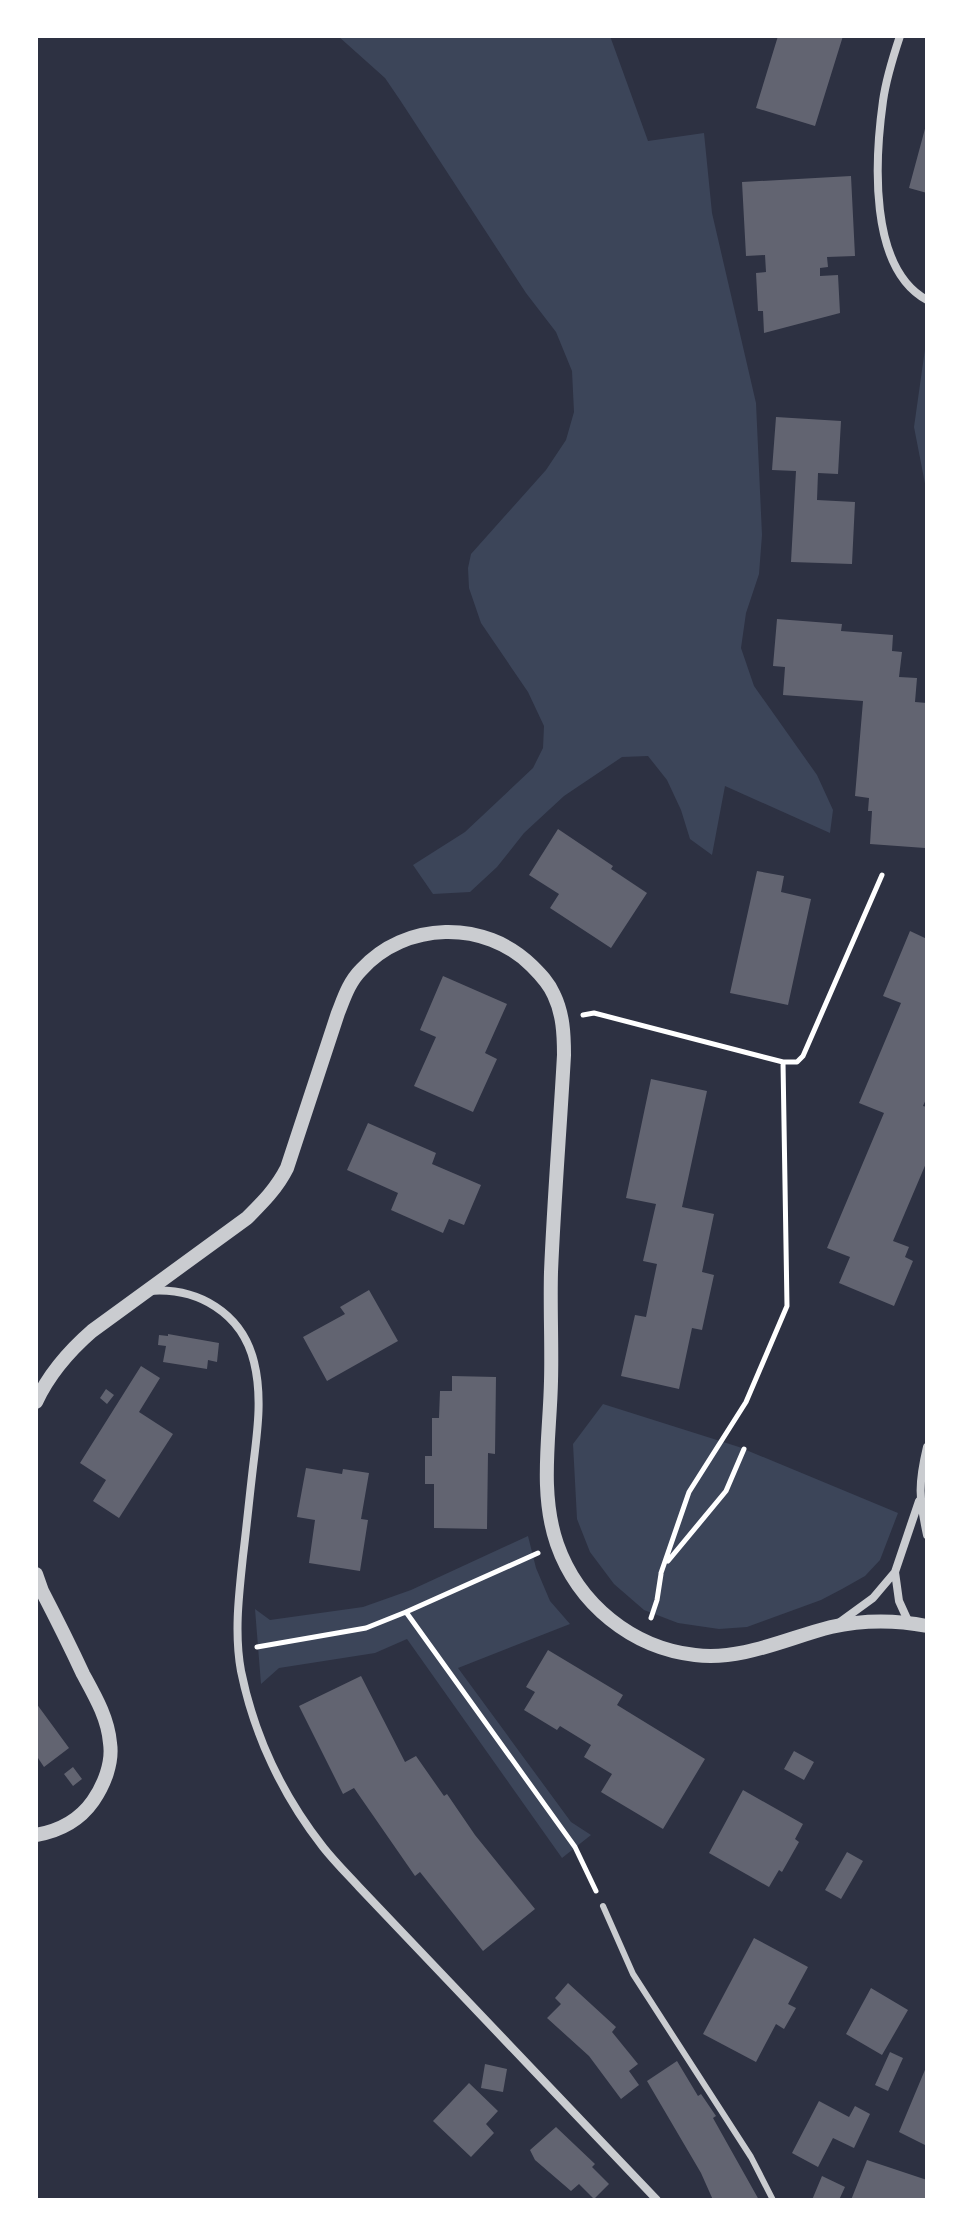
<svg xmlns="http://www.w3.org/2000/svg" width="963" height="2236" font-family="Ubuntu,sans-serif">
  <rect width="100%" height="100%" fill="#2d3142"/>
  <path fill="#3c4559" d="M338,36h272l38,105 56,-8 8,80 44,190 6,132 -3,39 -13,39 -5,35 13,38 63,89 16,35 -3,23 -105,-47 -13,69 -22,-16 -9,-29 -14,-30 -19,-24 -26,1 -58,39 -40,37 -27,34 -27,25 -37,2 -20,-29 52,-33 68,-64 10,-20 1,-22 -16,-34 -47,-69 -12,-35 -1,-20 3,-14 75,-84 20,-30 8,-28 -2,-41 -16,-39 -30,-39 -126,-193 -15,-22z
    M927,335v159l-13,-67z
    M603,1404l136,43 159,66 -18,47 -15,16 -23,13 -21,11 -74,27 -28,2 -41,-6 -34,-13 -30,-26 -24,-32 -13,-33 -4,-75z
    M528,1536l8,32 14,33 20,23 -112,44 113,154 20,13 -29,23 -155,-219 -32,14 -96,15 -18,16 -6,-75 15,11 93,-13 48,-17z"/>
  <path fill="#626471" d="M778,36h65l-28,90 -59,-18z
    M926,125h1v68l-18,-5z
    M851,176l4,80 -28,1 1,10 -8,1v8l18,-1 2,38 -76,20 -1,-22h-5l-2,-38 10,-1 -1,-17 -19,1 -4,-74z
    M776,417l65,4 -3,53 -20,-1 -1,27 38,2 -3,62 -61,-2 5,-91 -24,-1z
    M777,619l65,5 -1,7 52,4 -1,16 10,1 -3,25 18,1 -2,24 12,1 -2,145 -55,-4 2,-33h-4l1,-13 -14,-2 8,-95 -80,-6 2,-28 -12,-1z
    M558,829l55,37 -2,3 36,24 -36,55 -61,-40 9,-14 -30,-19z
    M757,871l27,5 -3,16 30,7 -23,106 -58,-12z
    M910,931l17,8v158l-4,9 4,1v54l-34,80 16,6 -4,10 8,4 -19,45 -55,-23 11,-26 -23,-9 57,-135 -25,-10 42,-100 -18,-7z
    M443,976l64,28 -22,49 12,6 -24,53 -59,-26 22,-49 -16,-7z
    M651,1079l56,12 -25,116 32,7 -12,58 12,3 -12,55 -10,-2 -13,61 -58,-13 14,-61 11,2 11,-53 -14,-3 13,-57 -30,-6z
    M368,1123l68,30 -4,11 49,21 -17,40 -15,-6 -6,14 -52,-23 7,-17 -51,-23z
    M369,1290l29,51 -71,40 -24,-44 42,-23 -5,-7z
    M168,1334l51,9 -2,19 -9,-2 -1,9 -44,-7 3,-16 -8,-1 1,-10 9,1z
    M141,1366l19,12 -21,34 34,22 -54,84 -26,-17 13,-21 -26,-17z
    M452,1376l44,1 -1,77 -7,-1 -1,76 -53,-1v-44h-9v-28h7v-38h7l1,-27h12z
    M106,1389l8,6 -7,9 -7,-6z
    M306,1468l36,6 1,-5 26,4 -8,46 7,1 -8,51 -51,-8 6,-43 -18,-3z
    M548,1650l75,45 -6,10 88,54 -42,70 -62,-37 11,-18 -28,-17 7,-12 -31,-19 -3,4 -33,-20 11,-18 -9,-5z
    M361,1676l44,86 11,-6 28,40 3,-2 28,41 60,74 -52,42 -63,-79 -5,4 -61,-88 -11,6 -44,-88z
    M36,1703l33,45 -25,19 -8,-12z
    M794,1751l20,11 -10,18 -20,-11z
    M73,1767l9,12 -9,7 -9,-12z
    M743,1790l60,34 -8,15 4,3 -17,30 -3,-2 -10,17 -60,-34z
    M847,1852l16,9 -22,38 -16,-9z
    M754,1938l54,29 -20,37 8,4 -12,21 -8,-5 -20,38 -53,-28z
    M568,1983l48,44 -4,5 26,32 -9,7 10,14 -18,14 -32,-43 -42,-38 14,-14 -6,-6z
    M871,1988l37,22 -26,45 -36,-21z
    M890,2052l13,6 -15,33 -13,-6z
    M677,2061l21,35 3,-2 15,22 -3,2 46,82h-46l-12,-27 -54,-92z
    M485,2064l22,5 -4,23 -22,-4z
    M927,2065v81l-28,-14z
    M469,2083l29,28 -12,13 8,9 -23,24 -38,-36z
    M819,2101l30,16 6,-11 15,8 -16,34 -21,-10 -15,29 -26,-14z
    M556,2127l39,37 -3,3 17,17 -15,15 -15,-15 -8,7 -36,-31 -5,-10z
    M867,2160l60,20v20h-76z
    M822,2176l23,11 -6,13h-27z"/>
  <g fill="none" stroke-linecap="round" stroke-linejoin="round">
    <path stroke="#fff" stroke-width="5" d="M583,1015l11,-2 189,49h14l6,-6 79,-181
      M668,1561l58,-70 18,-42
      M661,1573l28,-81 57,-90 41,-96 -4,-244
      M406,1612l169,235 21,44
      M651,1618l6,-18 4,-26
      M257,1647l109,-19 40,-16 132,-59"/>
    <path stroke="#caccd0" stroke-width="6" d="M603,1906l30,68 118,183 22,43"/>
    <path stroke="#caccd0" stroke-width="8" d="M900,36c-7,21 -14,43 -17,65 -8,57 -15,167 44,199
      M149,1291c49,-4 93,22 105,71 8,32 4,65 0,97 -4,32 -7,65 -11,97 -4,38 -9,77 -2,115 13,64 42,125 82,176 11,14 24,27 36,40l298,313
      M927,1447c-9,38 -8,50 0,88
      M840,1622l33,-24 22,-26
      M909,1623l-10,-22 -4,-29 24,-71"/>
    <path stroke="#caccd0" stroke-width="14" d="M36,1402c13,-28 33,-51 56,-71l155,-113c16,-16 30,-30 40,-50l51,-155c6,-15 11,-31 23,-43 44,-49 124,-51 171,-4 8,8 17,17 22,29 9,19 10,39 10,60 -4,72 -10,145 -13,217 -1,37 1,73 0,109 -1,54 -12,111 6,163 21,60 75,104 138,111 47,6 92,-17 136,-28 31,-7 65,-7 96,-1
      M36,1574l6,17c14,27 28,55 41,83 12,22 25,44 27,69 3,20 -6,42 -17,58 -14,20 -34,30 -57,34"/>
  </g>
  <rect width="963" height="2236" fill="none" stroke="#ffffff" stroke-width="76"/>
</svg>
